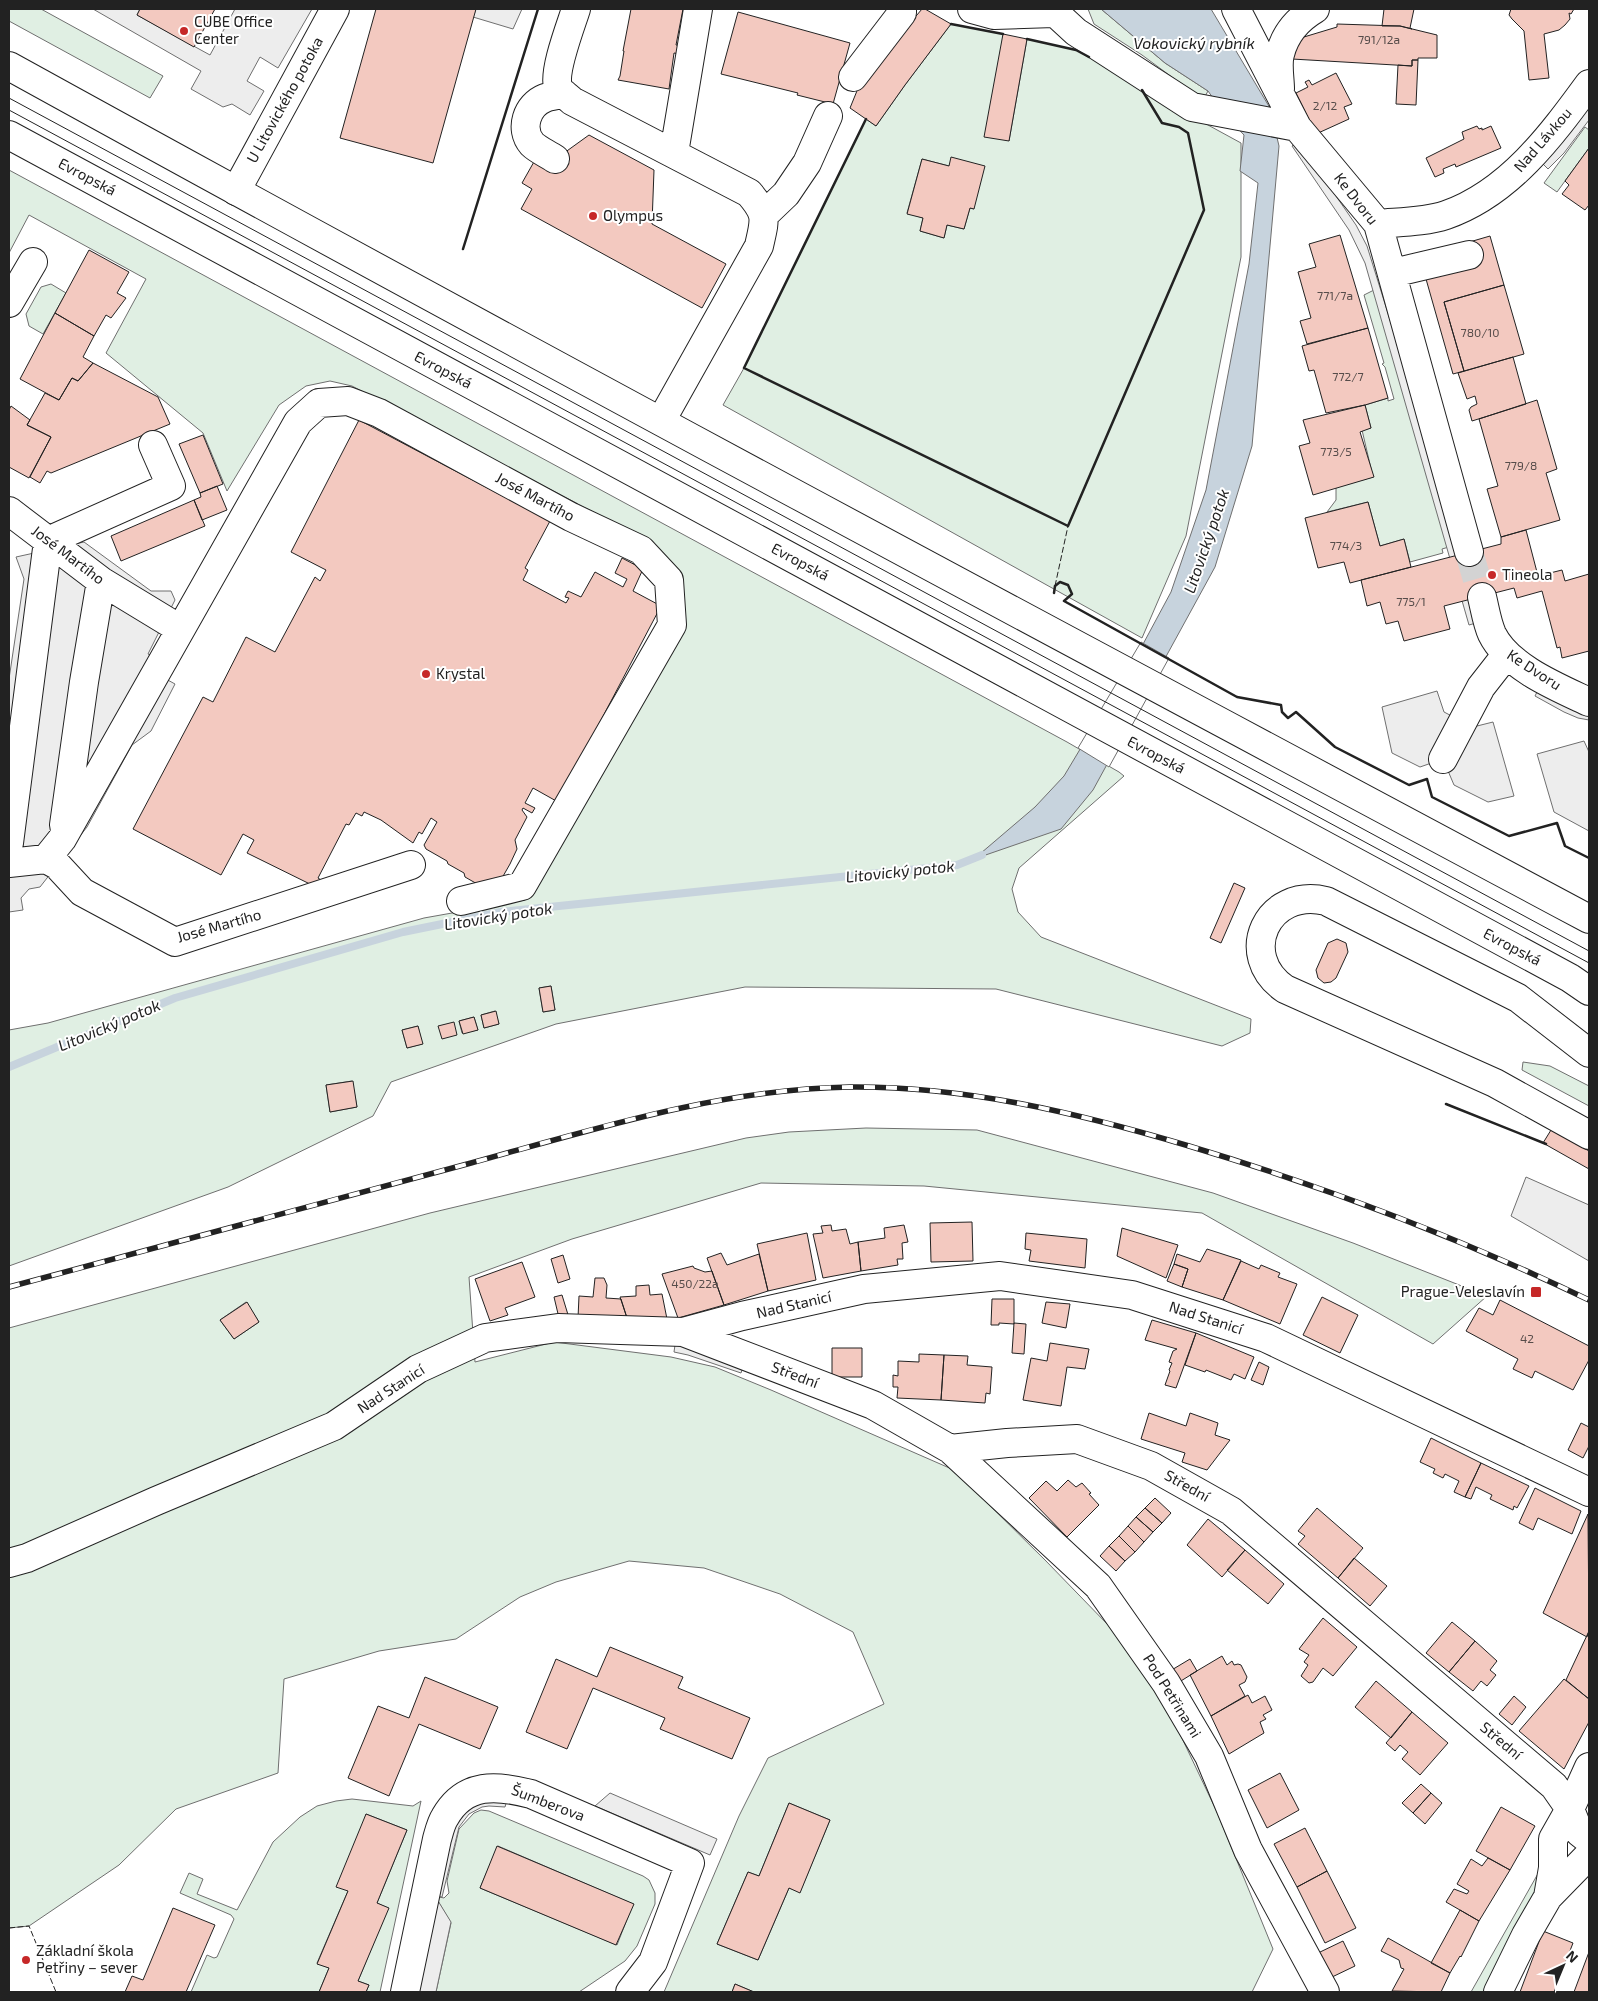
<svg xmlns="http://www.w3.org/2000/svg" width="1598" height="2001" font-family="'Exo 2',sans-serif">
  <rect width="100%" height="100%" fill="#fff"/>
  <path fill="#e0efe3" stroke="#6f6f6f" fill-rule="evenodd" d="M9,9h32l122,67 -13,22 -141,-77z
    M1088,9h13l64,54 43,28 -5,9 -61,-45 -48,-31z
    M951,24l52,10 6,107 18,-102 49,11 28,15 38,24 99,54v114l-55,279 -44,102 -419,-233 21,-37 122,-249 10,7 29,-41zM922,159l27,7 25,43 -4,-1 -6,21 -17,-4 -3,13 -24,-7 3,-13 -16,-5z
    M1585,127l4,3v18l-32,44 -13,-9z
    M9,170l1058,572 52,30 5,4 -105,92 -7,21 6,23 23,25 210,82 -1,14 -28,13 -226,-57 -251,-2 -189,37 -165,58 -18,34 -145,71 -219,79v-236l39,-7 376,-105 101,-18 161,-273 -6,-51 -29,-34 -299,-156 -22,-5 -24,5 -27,19 -52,86 -24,-58 -97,-80 40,-74 -117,-64 -20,38zM551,986l4,24 -12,2 -4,-24zM495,1011l4,13 -15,4 -3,-13zM474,1017l4,13 -16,3 -3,-12zM418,1026l4,18 -15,4 -5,-18zM352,1081l5,26 -27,5 -4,-27z
    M51,284l15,9 -23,41 -14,-8 -3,-12 15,-27z
    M1380,287l23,53 73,199 -34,10 1,4 -33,9 -6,-23 -24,7 -12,-44 -41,10 9,-12v-13l37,-10 -11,-47 9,-2 -6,-23 23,-7v3l6,-2 -9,-32 -3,-3 2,-1 -20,-68z
    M1523,1062l27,4 39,20v20l-67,-36z
    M866,1128l111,2 236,63 140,50 134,53 -54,48 -231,-131 -278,-27 -163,-3 -189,56 -103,38 6,85 79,-20 117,15 44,10 56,23 183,80 91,90 66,68 50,66 56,118 56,137 -21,43h-498l-19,-8 -3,8h-68l75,-176 29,-58 116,-54 -31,-72 -73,-38 -76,-26 -75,-7 -73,21 -36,15 -64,42 -77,12 -95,28 -6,94 -102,36 -57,56 -90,61 -20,2v-600l421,-115 316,-75 43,-6zM246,1302l13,20 -25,17 -14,-19zM789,1803l41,17 -30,72 -11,-4 -31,72 -41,-16 31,-72 11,4z
    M352,1799l61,7 8,-5 -41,191h-14l3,-7 -11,-4 30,-73 -11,-5 30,-73 -41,-16 -18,77 -31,72 12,5 -10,24h-128l16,-37 7,3 3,-1 17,-38 -3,-4 -51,-22 9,-20 14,6 -6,15 40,16 36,-68 27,-25 17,-11 19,-5z
    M481,1810l8,1 154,65 6,4 6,13v11l-18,42 -12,15 -46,31h-143l15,-69 -16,-27 9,2 5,-5 -2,-12 12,-52 15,-16zM498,1846l135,58 -16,41 -137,-57z
    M1544,1863l-1,19 -53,110h-19z"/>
  <path fill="#ededed" stroke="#6f6f6f" d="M93,9h47l-3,6 73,40 25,-46h77l-34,59 -18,-11 -13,24 17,10 -14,24 -18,-11 -9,3 -32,-18 10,-18z
    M476,9h46l-9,20 -40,-12z
    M1589,105v15l-25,33 -16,16 -7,-7z
    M1298,141l58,84 11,21 28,90 81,287 -7,2 -104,-362 -16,-33 -57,-84z
    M84,542l67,49h20l4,9 -27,54 8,4 10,21 9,5 -24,47 -19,14 -45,82 -47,60 -11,2 -8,9 2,12 -14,2v-233l15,-100 -8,-22z
    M1539,688l50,23v9l-11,-2 -14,-6 -29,-16z
    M1437,691l7,21 29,15 20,-5 21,74 -26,6 -34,-17 -11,-26 -23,8 -28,-14 -10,-46z
    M1584,741l5,11v79l-35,-19 -17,-58z
    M1526,1177l63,28v56l-78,-45z
    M675,1345l15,3 53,19 -2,6 -53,-18 -14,-3z
    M610,1793l107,46 -7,16 -115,-49z
    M487,1797l20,3 -2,7 -16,-1 -7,1 -13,7 -10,13 -17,70 -7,-1 16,26 -15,70h-22l20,-97 16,-67 5,-10 12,-13z"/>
  <path fill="#c7d3dd" stroke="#6f6f6f" d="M1101,9h110l59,99 9,38 -27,300 -37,121 -122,223 -32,39 -87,30 61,-52 29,-31 78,-130 29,-54 35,-102 43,-226 9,-81 -18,-12 4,-36 -19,-20 -17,-24 -43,-28z"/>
  <path fill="#fff" stroke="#6f6f6f" d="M1141,642l28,16 -60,109 -31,-19z"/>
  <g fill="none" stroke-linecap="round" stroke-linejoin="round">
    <path stroke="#c7d3dd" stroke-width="8" d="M9,1067l166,-69 228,-66 98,-20 456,-47 25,-10"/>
  </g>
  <path fill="#f3c9c0" stroke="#222" d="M140,9h75l-21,38 -57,-32z
    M376,9h100l-43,154 -93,-25z
    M631,9h52l-7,36 6,1 -2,8 -6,-1 -5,36 -51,-9 2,-4 4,-25h-1z
    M922,9h3l26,15 -46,61 -29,41 -26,-18 11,-27z
    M1384,9h30l-4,19 2,1 -12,-3h-18z
    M1511,9h63l-3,5 -2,-1 1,6 -5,6 -6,5 -15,4 5,44 -20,2 -5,-49 -12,-12 -3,-4z
    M738,12l112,31 -17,61 -36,-9 1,-2 -77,-19z
    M1337,24l63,2 37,9v23h-19v2h-6v6l-120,-7 2,-19 43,-13z
    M1003,34l24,5 -18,102 -25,-4z
    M1412,60h6l-2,45 -20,-1 2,-39 14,1z
    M1336,73l16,31 -8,3 5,12 -33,15 -20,-41 12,-6 -3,-5 4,-2 3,5z
    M1477,126l2,3 3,-1v2l9,-4 10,22 -45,19 -1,-3 -12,5 1,4 -9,4 -9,-19 38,-19 -2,-7z
    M589,135l65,35 -2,54 74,40 -24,44 -181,-99 11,-20 -10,-6 13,-23 11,6z
    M1589,148v57l-4,5 -23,-16 7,-9 -4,-4z
    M951,157l34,9 -11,43 -4,-1 -6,21 -17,-4 -3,13 -24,-7 3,-13 -16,-4 15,-55 27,7z
    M1340,235l28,93 -61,16 -7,-23 11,-3 -13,-46 18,-5 -7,-23z
    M1490,236l14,49 -60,17 20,69 -11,3 -27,-95 47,-13 -7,-23z
    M89,250l40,22 -12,21 9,5 -15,20 -5,-3 -12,21 -39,-23z
    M1504,285l20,69 -60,17 -20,-69z
    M55,313l39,23 -11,21 10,6 -15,18 -6,-3 -13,22 -39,-21z
    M1368,328l20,70 -23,7 -39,8 -12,-43 -5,1 -7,-25z
    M1513,357l13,47 -54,17 -3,-11 2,-3 6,-3 -2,-8 -8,3 -9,-26z
    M93,363l65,34 12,27 -119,49 -4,-2 -7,12 -10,-6 21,-40 -24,-12 18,-32 14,7 13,-22 6,3z
    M1537,400l20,69 -11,4 14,47 -59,17 -14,-48 11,-3 -19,-67z
    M1365,405l6,23 -11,4 14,45 -61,18 -14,-49 11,-3 -7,-23z
    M11,406l19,14 -3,5 24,12 -22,41 -20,-11v-57z
    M359,420l191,101 -25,47 3,2 -5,10 43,23 3,-5 -4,-1 3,-6 13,6 14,-25 28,15 4,-8 -12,-6 7,-15 21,11 -10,22 28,15 -103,196 -25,-14 -8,15 10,5 -3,5 -9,-5 -1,2 5,7 -12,23 2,9 -7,15 -8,14 -23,7 -14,-8 -1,-4 -16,-9 -1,-3 -21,-12 -2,-4 13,-23 -6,-4 -9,16 -3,-2 -6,11 -32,-23 -17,-8 -2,4 -6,-3 -7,12 -3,-1 -28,54 3,2 -5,7 -69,-34 7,-13 -11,-6 -22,41 -88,-46 70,-132 10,5 33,-65 29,15 40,-75 5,4 6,-11 -35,-18z
    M203,435l20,49 -23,9 -21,-49z
    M217,486l10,24 -25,10 -8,-20 7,-3 -1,-4z
    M194,500l11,26 -84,35 -10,-25z
    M1368,502l12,44 24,-7 7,28 -61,16 -6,-21 -26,6 -13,-50z
    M1526,530l12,46 24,-6 3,11 24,-7v77l-27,7 -2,-11 -3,1 -15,-57 -25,7 -3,-10 -70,18 6,23 -46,12 -6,-20 -12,3 -6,-22 -13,4 -6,-26 140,-36v-7z
    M1234,883l11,5 -24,55 -11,-5z
    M1337,939l9,4 2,9 -12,26 -5,4 -7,1 -6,-5 -2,-8 12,-27z
    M551,986l4,24 -12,2 -4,-24z
    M496,1011l3,13 -15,4 -3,-13z
    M474,1017l4,13 -15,4 -4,-13z
    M454,1022l3,13 -15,4 -4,-13z
    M418,1026l5,18 -16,4 -5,-18z
    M353,1081l4,26 -27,5 -4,-27z
    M1551,1130l38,21v18l-46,-26z
    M972,1222l1,39 -42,1 -1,-39z
    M831,1225l1,6 14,-2 4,15 8,-2 3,29 -38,7 -10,-44 10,-1 -2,-7z
    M904,1225l4,17 -6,1 1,16h-6l1,6 -37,6 -3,-29 27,-4 -1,-10z
    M1122,1228l56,17 -12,33 -49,-22z
    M807,1233l9,47 -48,11 -11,-47z
    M1026,1233l61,6 -2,29 -56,-7 2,-11 -6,-1z
    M1207,1249l34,11 -18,40 -41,-13 6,-18 -14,-5 3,-10 23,8z
    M721,1253l6,12 32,-11 9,37 -44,14 -17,-47z
    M563,1255l7,24 -12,4 -7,-24z
    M1241,1261l18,8 2,-4 19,8 -2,4 19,7 -17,40 -57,-24z
    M522,1262l13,35 -30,11 3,7 -18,6 -15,-42z
    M1174,1264l14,5 -6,18 -15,-6z
    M693,1266l1,2 11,4 7,-1 12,34 -46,13 -16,-44z
    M595,1278h9l3,7 -1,13 15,1 7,22 -50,-3 1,-22 14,1z
    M649,1285l1,10 12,-1 5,25 -39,2 -8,-24 16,-1v-10z
    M562,1295l7,23h-10l-5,-21z
    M1322,1297l36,18 -18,38 -37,-18z
    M992,1299h22v25l-15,-1v2h-8z
    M1500,1300l89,46v14l-16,30 -38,-19 -3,7 -19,-9 5,-10 -52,-28 13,-23 14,7z
    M247,1302l12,20 -25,17 -14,-19z
    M1046,1302l24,2 -4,24 -24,-5z
    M1152,1320l44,13 -20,55 -11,-3 5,-14 -1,-1 3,-7 -3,-1 4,-11 4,-2 -32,-9z
    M1014,1323l12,1 -2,30 -12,-1z
    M1196,1333l58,24 -9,22 -11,-5 -3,6 -25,-10 -1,2 -20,-7z
    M1050,1343l39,6 -4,20 -18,-2 -6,39 -38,-6 8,-42 16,3z
    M832,1348h30v29h-30z
    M919,1354l25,1 -3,45 -44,-2 1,-11h-5v-12l5,1v-15l21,1z
    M944,1355l24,1 -1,9 25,2 -2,27 -4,-1 -1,10 -44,-3z
    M1259,1362l10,5 -6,18 -12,-5z
    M1149,1413l37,13 4,-13 28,10 -3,12 15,5 -23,30 -25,-8 3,-9 -44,-14z
    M1581,1423l8,4v19l-6,12 -15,-8z
    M1431,1438l50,25 -16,34 -11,-5 5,-11 -14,-7 -2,4 -10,-5 2,-4 -15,-7z
    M1481,1463l48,23 -12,22 -3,-2 -1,4 -23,-11 2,-4 -16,-8 -5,12 -6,-2z
    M1068,1480l8,7 6,-4 9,10 -2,1 10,11 -32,32 -38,-39 17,-17 11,10z
    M1535,1488l46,23 -9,23 -34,-16 -5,12 -14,-7z
    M1155,1498l16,15 -9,10 -17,-15z
    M1145,1508l17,15 -9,9 -17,-15z
    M1317,1508l46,40 -25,30 -40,-34 7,-8 -7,-5z
    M1588,1514l1,117 -2,6 -44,-24z
    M1136,1517l17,15 -9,10 -16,-16z
    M1208,1519l37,31 -23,27 -35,-32z
    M1128,1526l16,16 -9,10 -16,-16z
    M1119,1536l16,16 -10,9 -16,-15z
    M1109,1546l16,15 -9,10 -16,-15z
    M1245,1550l39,34 -16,20 -41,-34z
    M1354,1558l33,28 -17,20 -32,-28z
    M1323,1618l34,29 -24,29 -10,-8 -10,14 -4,1 -8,-7 7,-11 -4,-3 5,-7 -10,-6z
    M1452,1622l23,19 -26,31 -23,-19z
    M1589,1631v68l-23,-19z
    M1475,1641l22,20 -7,9 6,5 -9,11 -6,-5 -8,10 -24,-19z
    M610,1647l73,30 -5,11 72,30 -18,41 -72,-30 5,-11 -72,-30 -26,61 -41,-17 30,-73 41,18z
    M1222,1656l5,9 5,-4 2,4 4,-1 3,1 6,12 -2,5 -6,3 6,11 -34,20 -21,-41z
    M1190,1659l7,12 -21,13 -6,-13z
    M425,1677l73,30 -18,42 -61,-25 -30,72 -41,-18 30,-72 31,12z
    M1564,1679l25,20v23l-25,47 -45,-38z
    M1376,1681l36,31 -21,26 -36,-31z
    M1248,1695l4,8 13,-7 7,14 -9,5 3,4 -6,3 4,11 -35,21 -18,-38z
    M1514,1696l12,11 -14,18 -13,-11z
    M1412,1712l36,31 -28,32 -18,-16 6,-7 -8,-7 -5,6 -9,-8z
    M1280,1773l19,37 -32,18 -19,-38z
    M1421,1784l10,9 -18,20 -11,-10z
    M1431,1793l11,10 -17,21 -12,-11z
    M789,1803l41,17 -30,73 -11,-5 -31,72 -41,-16 31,-72 11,4z
    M1501,1807l34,19 -25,44 -34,-19z
    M366,1814l41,16 -30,73 12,5 -31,73 11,4 -3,7h-47l10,-24 -12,-4 31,-73 -12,-4z
    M1305,1828l22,43 -30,16 -23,-43z
    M497,1846l137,58 -18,41 -136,-57z
    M1488,1858l22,12 -31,51 -33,-19 8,-13 13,5 2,-3 -12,-7 14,-25 11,7z
    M1327,1871l29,57 -31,15 -28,-56z
    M173,1908l42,17 -29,67h-61l7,-16 11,4z
    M1460,1910l19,11 -18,36 -1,-1 -10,17 -19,-10z
    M1543,1931l30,12 -19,49h-34z
    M1388,1938l62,35 -9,19 -49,-1 12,-22 -3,-1 -2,-8 -18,-9z
    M1343,1941l12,25 -25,12 -12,-25z
    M1589,1952v40h-15z
    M735,1984l19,8h-22z"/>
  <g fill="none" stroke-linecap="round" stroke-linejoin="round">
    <path stroke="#d3d3d3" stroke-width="28" stroke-dasharray="28 14" stroke-linecap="butt" d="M1469,552l13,45"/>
    <defs>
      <path id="minor" d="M576,9c-5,16 -23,62 -18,78 2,5 10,10 14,14l177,92c19,22 16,26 10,53l-98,175
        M972,9l22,6 60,-2
        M1051,9l25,23 116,75 105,20
        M1236,9l61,118 81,97 91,328
        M853,77l49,-64v-4
        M1280,89c0,-10 -3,-25 0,-35 5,-20 18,-35 35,-45
        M674,153l24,-144
        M555,159c-7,-5 -17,-9 -23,-15 -13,-15 -5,-39 13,-46 5,-2 13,-3 19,-4
        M236,191l99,-182
        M764,215l22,-21 21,-31 21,-47
        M1378,224c22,-2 47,-2 68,-9 63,-22 105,-79 143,-131
        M1393,273l76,-18
        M9,303l24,-41
        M9,511l92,70 79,48
        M1482,597c3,12 5,26 10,37 16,33 65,53 97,68
        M1443,759l38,-72 25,-32
        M64,825l20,-143 17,-101
        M9,843l39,-302 123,-55 -18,-41
        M46,859l11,6 25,27 93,50 236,-77
        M9,863l37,-4 16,-20 236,-417 21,-19 29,-2 31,12 192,104 70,33 28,30 3,45 -150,261 -61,15
        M1589,1053l-71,-55 -192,-97c-59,-14 -90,54 -41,88l210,94 94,52
        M683,1332l190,73 77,44 148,137 68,97 43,73 39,94 77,142
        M950,1449l57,-6 70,-4 74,27 80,45 323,275 16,23 9,23 10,8
        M9,1563l18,-5 129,-57 178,-75 84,-57 67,-31 73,-10 125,4 59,-16 122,-27 136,-13 132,19 134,43 323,154
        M1548,1897l5,-29v-29l17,-30 19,-42
        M405,1992l32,-153c2,-7 4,-16 8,-22 20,-35 52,-32 86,-23l159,69 -37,99 -23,30
        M1498,1992l28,-57 22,-38 41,-42"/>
      <path id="major" d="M9,66c524,289 1052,571 1580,853
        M9,135l1561,843 19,13"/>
    </defs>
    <use href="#minor" stroke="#222" stroke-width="30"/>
    <use href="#major" stroke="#222" stroke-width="30"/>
    <use href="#minor" stroke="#fff" stroke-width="28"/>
    <use href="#major" stroke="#fff" stroke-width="28"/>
    <path stroke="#222" stroke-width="1" d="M9,98l1580,853
      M9,110l1580,853"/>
    <defs>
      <path id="rail" d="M9,1287c154,-41 308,-83 462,-124 124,-34 249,-74 379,-76 116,-1 228,26 339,59 137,41 271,92 400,154"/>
    </defs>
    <use href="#rail" stroke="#222" stroke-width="5.5"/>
    <use href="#rail" stroke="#fff" stroke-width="4" stroke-dasharray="11" stroke-linecap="butt"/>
    <path stroke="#222" stroke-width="1" stroke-dasharray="6 2.5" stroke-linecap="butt" d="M1055,586l13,-60
      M9,1928l20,-2 27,66"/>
    <path stroke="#222" stroke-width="2.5" d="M951,24l52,10
      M1027,39l49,11 13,7
      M866,119l-122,249 324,158 136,-316 -16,-77 -9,-6 -17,-4 -20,-33
      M463,249l75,-240
      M1054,593l1,-7 5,-4 8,3 4,9 -8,7 173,96 44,8 1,7 6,6 8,-6 39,35 74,38 18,-6 5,18 77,39 48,-13 8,23 24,12
      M1446,1104l100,40"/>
  </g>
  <g fill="#c62828" stroke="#fff" stroke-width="2">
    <circle cx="184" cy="31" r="5"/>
    <circle cx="593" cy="216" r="5"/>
    <circle cx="1492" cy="575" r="5"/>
    <circle cx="426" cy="674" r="5"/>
    <rect x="1530" y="1286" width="12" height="12" rx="2.5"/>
    <circle cx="26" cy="1960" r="5"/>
  </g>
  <g text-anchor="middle" stroke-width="4" stroke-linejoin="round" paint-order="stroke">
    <g font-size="12" fill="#564c4a">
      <text x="1379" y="44">791/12a</text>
      <text x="1325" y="110">2/12</text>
      <text x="1335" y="300">771/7a</text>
      <text x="1480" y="337">780/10</text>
      <text x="1348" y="381">772/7</text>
      <text x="1336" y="456">773/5</text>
      <text x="1521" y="470">779/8</text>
      <text x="1346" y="550">774/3</text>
      <text x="1411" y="606">775/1</text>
      <text x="695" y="1288">450/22a</text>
      <text x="1527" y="1343">42</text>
    </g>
    <g font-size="15" fill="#222" stroke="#fff" text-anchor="start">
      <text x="194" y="27">CUBE Office<tspan x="194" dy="17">Center</tspan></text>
      <text x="603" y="221">Olympus</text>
      <text x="1502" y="580">Tineola</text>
      <text x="436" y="679">Krystal</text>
      <text x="1525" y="1297" text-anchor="end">Prague-Veleslavín</text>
      <text x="36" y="1956">Základní škola<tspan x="36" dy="17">Petřiny – sever</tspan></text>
    </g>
    <g font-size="15" fill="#222" stroke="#fff">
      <text transform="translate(285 100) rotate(-61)" y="5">U Litovického potoka</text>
      <text transform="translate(1543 140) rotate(-49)" y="5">Nad Lávkou</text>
      <text transform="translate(87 177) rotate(28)" y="5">Evropská</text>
      <text transform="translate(1356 199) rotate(52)" y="5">Ke Dvoru</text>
      <text transform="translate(443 370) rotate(28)" y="5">Evropská</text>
      <text transform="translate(535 497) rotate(28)" y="5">José Martího</text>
      <text transform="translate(68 555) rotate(37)" y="5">José Martího</text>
      <text transform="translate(800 562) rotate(28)" y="5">Evropská</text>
      <text transform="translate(1534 670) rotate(33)" y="5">Ke Dvoru</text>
      <text transform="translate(1156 755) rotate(28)" y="5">Evropská</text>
      <text transform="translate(219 926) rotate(-16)" y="5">José Martího</text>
      <text transform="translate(1512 947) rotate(28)" y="5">Evropská</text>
      <text transform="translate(794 1305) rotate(-13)" y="5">Nad Stanicí</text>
      <text transform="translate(1206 1318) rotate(18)" y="5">Nad Stanicí</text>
      <text transform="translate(795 1375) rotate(21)" y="5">Střední</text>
      <text transform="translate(391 1389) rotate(-33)" y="5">Nad Stanicí</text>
      <text transform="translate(1187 1486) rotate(29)" y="5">Střední</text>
      <text transform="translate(1172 1696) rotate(58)" y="5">Pod Petřinami</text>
      <text transform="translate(1501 1741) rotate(40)" y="5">Střední</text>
      <text transform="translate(548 1803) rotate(21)" y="5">Šumberova</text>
    </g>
    <g font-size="16" font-style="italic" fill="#222" stroke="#fff">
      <text x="1194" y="49">Vokovický rybník</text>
      <text transform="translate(1206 541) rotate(-71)" y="6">Litovický potok</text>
      <text transform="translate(900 871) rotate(-6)" y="6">Litovický potok</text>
      <text transform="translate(498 916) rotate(-9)" y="6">Litovický potok</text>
      <text transform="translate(109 1025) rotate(-23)" y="6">Litovický potok</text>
    </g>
  </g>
  <rect width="1598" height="2001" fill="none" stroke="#222222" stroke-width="20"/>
  <g transform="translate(1563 1966) rotate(44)" stroke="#ffffff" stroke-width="4" paint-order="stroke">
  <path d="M0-4L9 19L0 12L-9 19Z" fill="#222222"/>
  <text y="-8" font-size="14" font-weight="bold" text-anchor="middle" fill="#222222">N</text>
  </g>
</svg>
